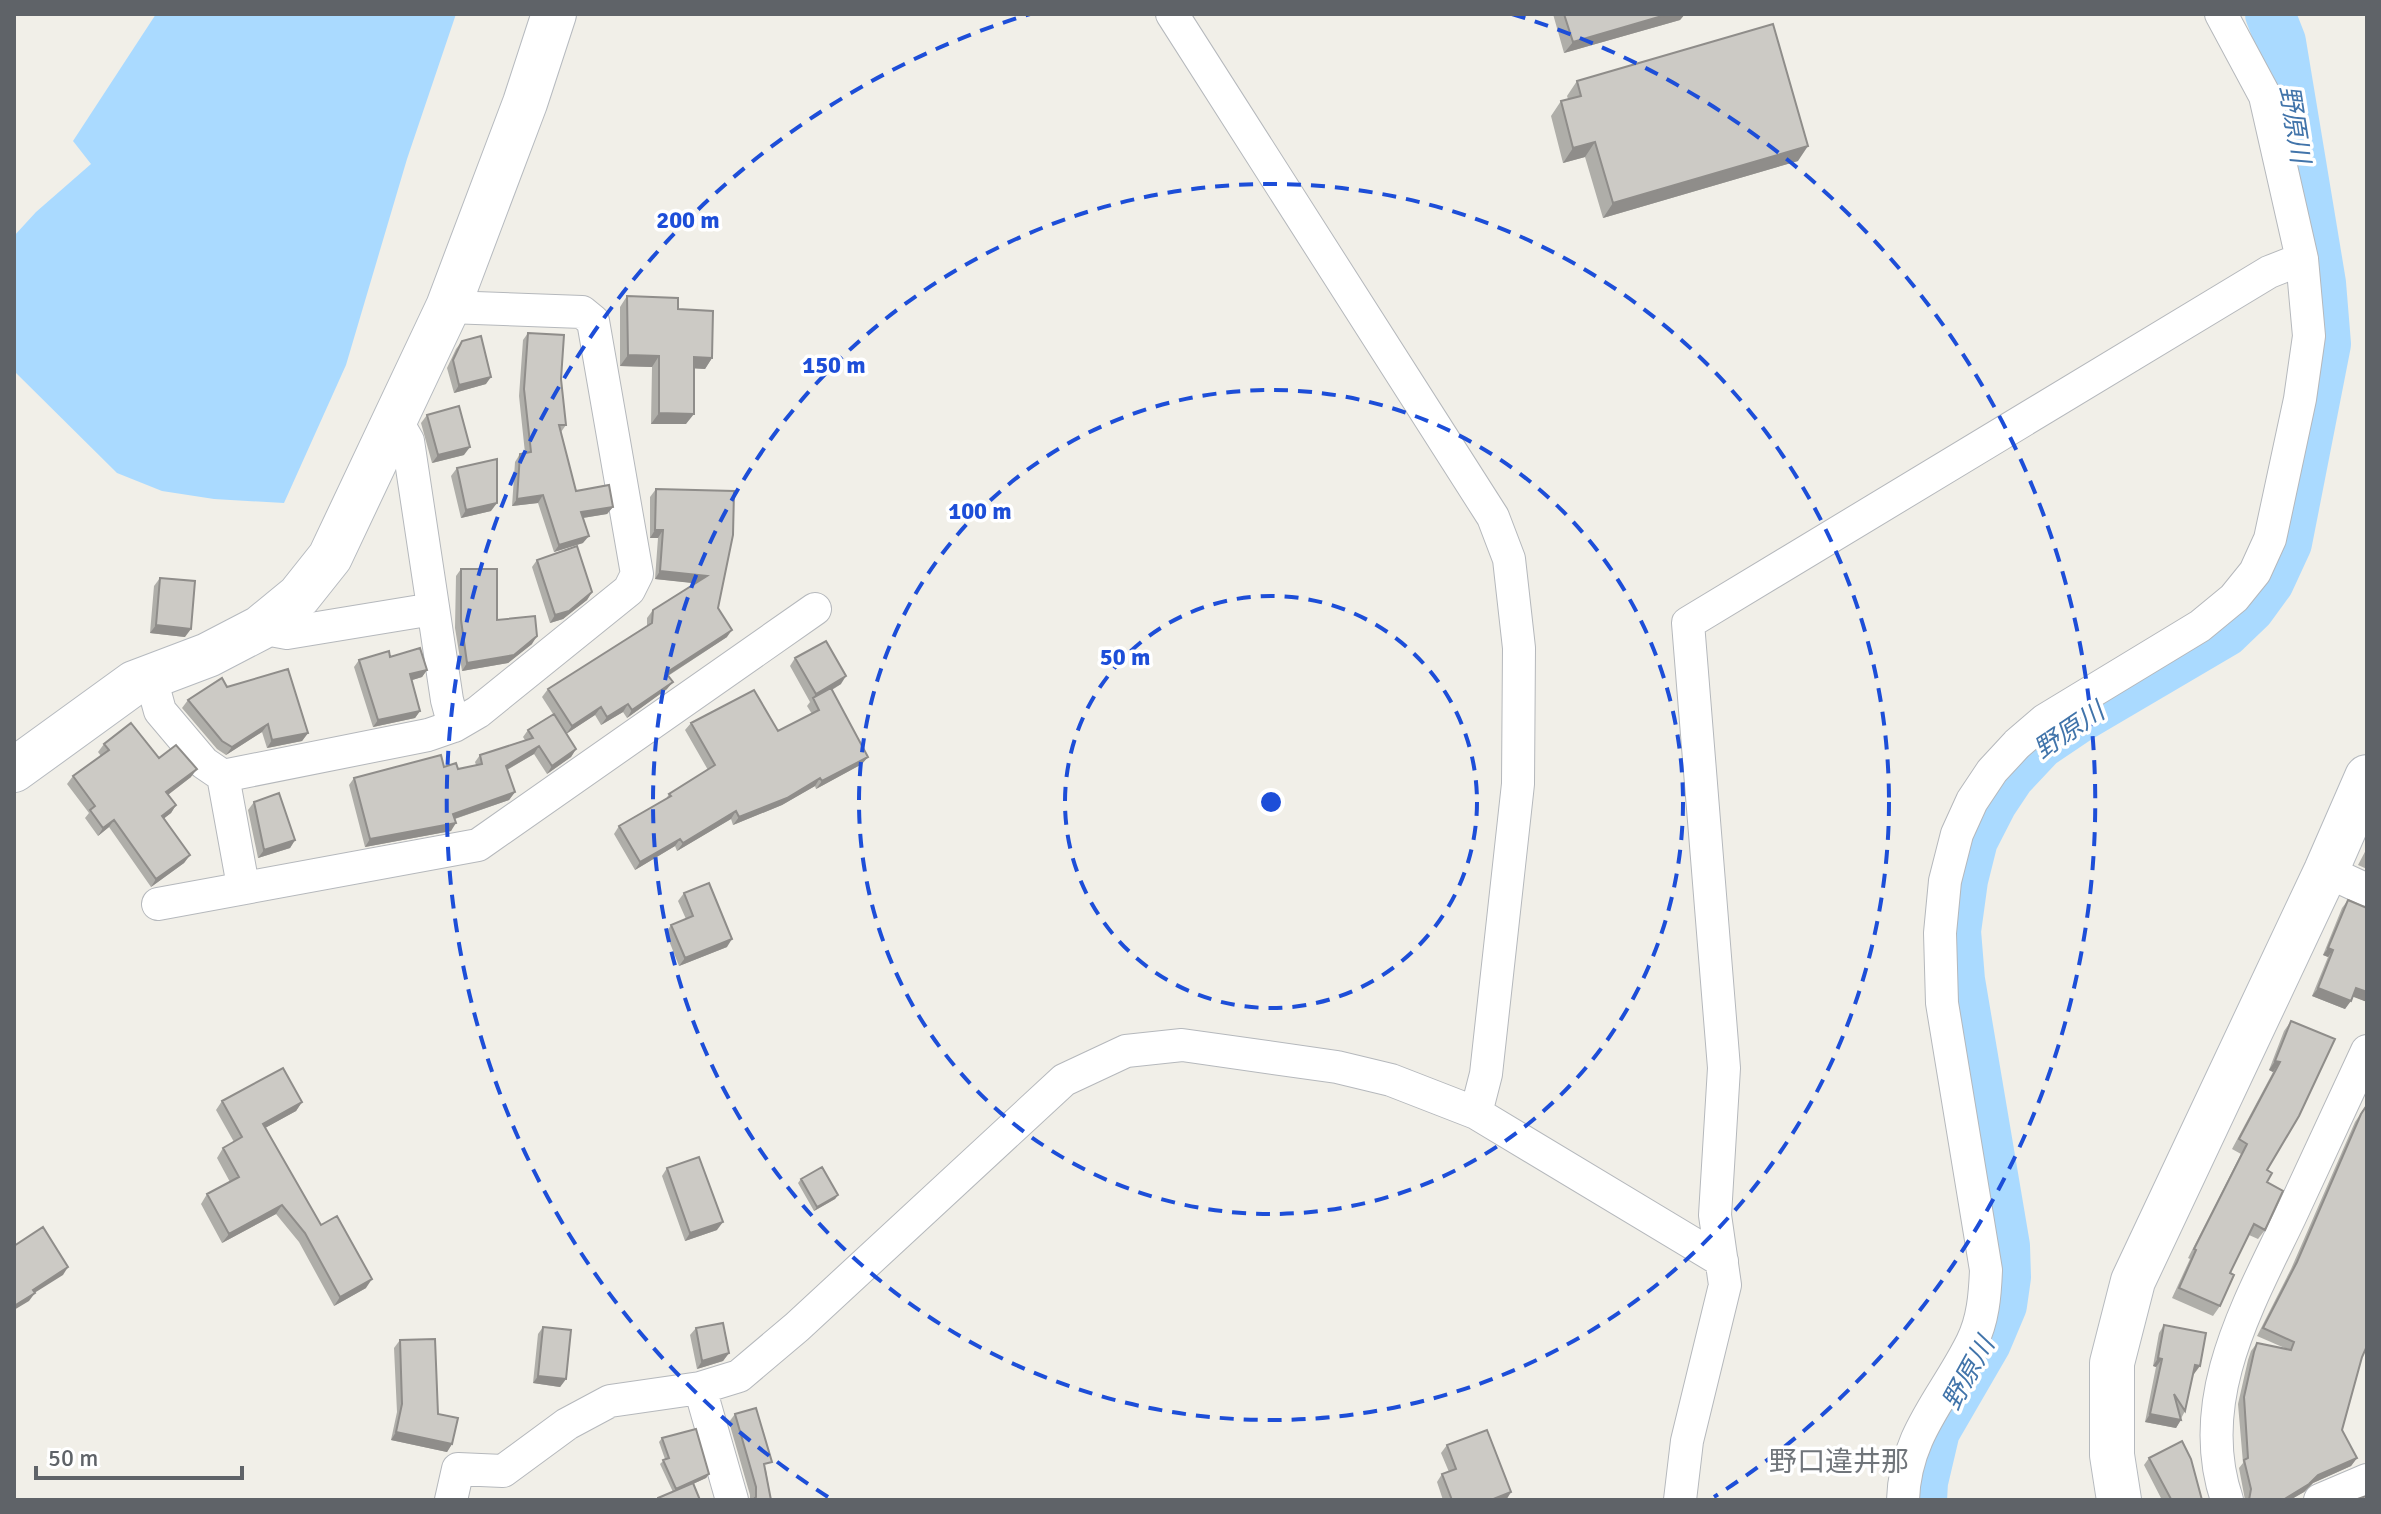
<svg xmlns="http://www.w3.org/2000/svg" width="2381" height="1514" font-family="Signika,'Noto Sans JP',sans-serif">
  <rect width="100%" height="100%" fill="#f1efe8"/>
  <path fill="#aadaff" d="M156,14h300l-49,145 -61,206 -62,138 -70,-4 -52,-8 -45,-18 -103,-102v-135l22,-24 55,-48 -18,-23z"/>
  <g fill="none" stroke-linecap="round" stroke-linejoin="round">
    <path stroke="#aadaff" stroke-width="50" d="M1922,1500l1,-18 12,-51 51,-88 16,-38 4,-28 -1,-31 -45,-266 -4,-49 7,-51 10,-40 19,-37 18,-27 30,-32 37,-25 148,-87 25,-24 19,-26 18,-39 39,-199 -5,-61 -40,-241 -11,-28"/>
    <defs>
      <path id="street" d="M1172,14l321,503 16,42 10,89 -1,136 -32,290 -10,39
        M396,420l12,21 39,259 7,26
        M260,628l27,5 146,-24
        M151,678l9,33 44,52 19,13 205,-41 26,-9 24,-14 151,-122 8,-16 -44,-253 -11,-9 -134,-5
        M223,776l20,110
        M2326,871l41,19
        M158,904l320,-59 337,-236
        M700,1388l32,112
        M451,1500l7,-31 45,2 64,-47 43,-23 90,-13 39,-12 58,-49 267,-247 62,-29 56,-6 155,22 54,13 85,33 246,148
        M1680,1500l7,-59 38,-156 -10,-70 9,-147 -36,-445 581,-351 33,-13
        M1903,1500c2,-66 42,-103 69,-158 11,-22 13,-47 14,-72l-44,-267 -2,-70 5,-52 12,-47 15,-33 20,-30 25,-27 28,-24 155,-94 34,-28 21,-26 15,-33 30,-140 9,-63 -7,-77 -37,-163 -44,-82
        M2227,1500c-34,-100 21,-195 63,-283 25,-55 51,-110 77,-166
        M2320,1500l47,-20"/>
      <path id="secondary" d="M14,770l120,-87 74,-28 52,-27 39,-32 31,-39 118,-250 77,-204 29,-89
        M2119,1500l-7,-45v-92l21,-82 193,-410 41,-94"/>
    </defs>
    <use href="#street" stroke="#b5b8bc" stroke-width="34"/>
    <use href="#secondary" stroke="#b6babf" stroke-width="46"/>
    <use href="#street" stroke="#fff" stroke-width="32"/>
    <use href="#secondary" stroke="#fff" stroke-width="44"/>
  </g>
  <path fill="#afaea9" d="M1553,14h132l-5,6 -116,33z
    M1577,81l221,80 -195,57 -18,-61 -22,6 -12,-47 10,-15 7,-2 -1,-3z
    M627,296l51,13 34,49 -7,11 -11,-1 -8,56h-35l1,-57 -32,-1v-59z
    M528,333l33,46 5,46 -5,7 15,59 37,16 -6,7 -24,4v25l-29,9 -16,-49 -26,3 3,-44 5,-8 5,-1 -6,-57 4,-56z
    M462,341l24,43 -32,9 -7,-25 9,-19z
    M427,415l37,40 -32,8 -11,-40z
    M457,468l34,43 -30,7 -10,-42z
    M656,489l62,119 9,29 -59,39 -1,13 -40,29 -4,-6 -22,13 -6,-10 -29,19 10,15 -5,8 -24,17 -13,-20 -27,16 8,22 -6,8 -54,19 -4,12 -86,16 -16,-62 5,-7 90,-11 14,2 18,-4 -1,-3 5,-7 45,-15 -2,-3 5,-7 25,-16 -11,-17 6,-8 99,-63v-8l6,-8 42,-27 -40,-4 3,-41h-8v-41z
    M537,560l55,32 -5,8 -24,19 -13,4 -18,-56z
    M461,569l36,51 35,24 -24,19 -46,8 -7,-43 1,-52z
    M160,578l25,59 -35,-4 4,-47z
    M390,657l37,13 -5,7 -10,3 8,31 -5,7 -42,9 -19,-60 5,-7z
    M795,658l46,26 -9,6 30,74 -46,25 -1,-3 -33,19 -49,20 -2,-6 -54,32 -2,-5 -40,24 -21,-36 5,-8 47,-27 3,-5 39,-24 -23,-40 6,-7 87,8 34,-17 -5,-8 3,-4 -20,-36z
    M227,687l81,46 -6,8 -35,7 -5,-16 -36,23 -9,-6 -35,-41 6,-8z
    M104,744l55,14 32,19 -23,18 8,10 -5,8 -7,5 26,37 -6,8 -33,24 -42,-60 -11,9 -13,-18 4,-5 -22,-29 6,-8 28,-20 -3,-4z
    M254,802l41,38 -5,8 -32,10 -10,-48z
    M2367,848v21l-9,-4z
    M684,893l43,54 -48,19 -13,-33 5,-8 15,-6 -8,-18z
    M2348,900l19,102 -14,-6 -8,13 -33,-13 16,-39 -5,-2 19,-47z
    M2291,1021l-24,149 -2,60 -7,9 -9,-4 -19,38 -10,33 -7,10 -41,-18 18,-39 -2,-1 53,-104 -9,-5 41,-77 -4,-2 15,-39z
    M222,1101l80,1 -6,9 -31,17 56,97 45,63 -32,18 -35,-64 -23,-28 -54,29 -21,-39 6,-10 23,-12 -13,-24 6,-10 11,-6 -18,-32z
    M2367,1104l-5,253 -20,73 15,28 -6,8 -38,17 -9,9 -14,8h-45l-6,-32 4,-5 -5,-59 10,-44 3,-9 6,-8 30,6 -30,-13 34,-67 64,-147z
    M667,1168l50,62 -32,11 -23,-65z
    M801,1179l37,16 -3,4 -21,12 -16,-28z
    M2164,1325l30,49h-1l-8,37 -9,17 -31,-6 11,-55 -3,-1 6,-33z
    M543,1327l23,52 -6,8 -27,-4 5,-49z
    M696,1328l33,25 -6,8 -26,8 -7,-34z
    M400,1340l38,74 14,30 -5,8 -56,-12 6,-28 -3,-64z
    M735,1414l31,56 5,30h-21v-5l-21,-73z
    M662,1438l47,36 -3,4 -13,6 7,16h-44l2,-2 15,-6 -13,-28 5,-5 -6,-17z
    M1447,1445l64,47 -5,8h-63l-6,-18 5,-8 7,-2 -8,-19z
    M2149,1458l53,42h-40l-18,-35z"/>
  <path fill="#8f8d8a" d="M1669,14h16l-5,6 -116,33 9,-11z
    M1595,142l-10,15 -22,6 10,-15z
    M1808,146l-10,15 -195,57 10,-15z
    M628,355l31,1 -7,11 -32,-1z
    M694,357l18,1 -7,11 -18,-1z
    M491,377l-5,7 -32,9 5,-8z
    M659,413l35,1 -8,10h-35z
    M470,447l-6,8 -32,8 6,-8z
    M543,495l-5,8 -26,3 5,-7z
    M497,503l-6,8 -30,7 5,-8z
    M613,507l-6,7 -31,5 5,-7z
    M655,530h8l-5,8h-8z
    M589,536l-6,7 -29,9 5,-7z
    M660,571l47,5 -6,8 -46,-5z
    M592,592l-5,8 -24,19 -13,4 5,-8z
    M156,625l35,4 -6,8 -35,-4z
    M732,630l-5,7 -66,43 5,-7z
    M537,636l-5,8 -24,19 -46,8 5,-8z
    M427,670l-5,7 -16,5 4,-8z
    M846,676l-5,8 -27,16 -1,-2 3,-4z
    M673,682l-6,7 -40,29 5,-8z
    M628,704l-5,8 -22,13 6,-8z
    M601,707l-6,8 -29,19 6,-8z
    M420,711l-5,7 -42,9 5,-7z
    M268,724l-6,8 -36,23 6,-8z
    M308,733l-6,8 -35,7 5,-8z
    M539,746l-5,8 -33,19 5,-7z
    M576,749l-5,8 -24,17 5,-8z
    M868,757l-6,7 -46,25 6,-8z
    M197,769l-6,8 -30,23 5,-8z
    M820,778l-5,8 -33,19 -49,20 6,-8z
    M515,792l-6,8 -61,21 5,-7z
    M176,805l-5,8 -14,11 5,-8z
    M736,811l-5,8 -54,32 6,-8z
    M114,820l-5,7 -11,9 5,-8z
    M456,823l-5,8 -86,16 5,-8z
    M680,839l-5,7 -40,24 5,-8z
    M295,840l-5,8 -32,10 6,-8z
    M190,855l-6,8 -33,24 5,-8z
    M732,939l-5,8 -48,19 6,-8z
    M2328,948l5,2 -5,7 -5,-2z
    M2318,988l33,13 -6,8 -33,-13z
    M2356,988l11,4v10l-16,-6z
    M2275,1061l5,1 -7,10 -4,-2z
    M302,1102l-6,9 -40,22 7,-9z
    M838,1195l-3,4 -21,12 3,-4z
    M282,1205l-6,9 -54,29 7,-9z
    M723,1222l-6,8 -32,11 5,-8z
    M68,1267l-5,8 -35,22 7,-4 -6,8 -15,9v-4l19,-16z
    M372,1279l-6,9 -32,18 6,-9z
    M729,1353l-6,8 -26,8 5,-8z
    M2158,1358l4,1 -6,8 -3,-1z
    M2195,1365l5,1 -6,8 -5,-1z
    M538,1376l28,3 -6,8 -27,-4z
    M2150,1414l31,6 -5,8 -31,-6z
    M396,1432l56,12 -5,8 -56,-12z
    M2357,1458l-6,8 -38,17 -9,9 -14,8h-7l35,-25z
    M709,1474l-3,4 -33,15 3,-4z
    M1511,1492l-5,8h-15z"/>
  <path fill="#cccac5" stroke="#8f8d8a" stroke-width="2" d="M1564,14h105l-96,28z
    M1773,24l35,122 -195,57 -18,-61 -22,6 -12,-47 20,-5 -4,-15z
    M627,296l51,2v11l35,2 -1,47 -18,-1v57l-35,-1v-57l-31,-1z
    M528,333l36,2 -3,44 5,46h-7l17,66 33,-6 4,22 -32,5 8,24 -30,9 -16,-50 -26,4 3,-45 11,-2 -7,-63z
    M481,336l10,41 -32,8 -6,-25 9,-19z
    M459,406l11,41 -32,8 -11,-40z
    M497,459v44l-31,7 -9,-42z
    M656,489l78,2 -1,44 -15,73 14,22 -66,43 7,9 -41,28 -4,-6 -21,13 -6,-10 -29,19 -24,-37 104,-66 1,-13 54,-34 -47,-5 3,-41h-8z
    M577,546l15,46 -23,19 -14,4 -18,-55z
    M461,569h36v51l38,-4 2,20 -23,19 -47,8 -6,-43z
    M160,578l35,3 -4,48 -35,-4z
    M826,641l20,35 -30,18 -21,-36z
    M420,648l7,22 -17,4 10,37 -42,9 -19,-60 30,-9 1,6z
    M288,669l20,64 -36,7 -4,-16 -36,23 -10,-6 -34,-41 34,-22 5,9z
    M831,688l37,69 -46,24 -2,-3 -33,20 -48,19 -3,-6 -53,32 -3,-4 -40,23 -21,-36 52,-30 -2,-2 46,-29 -24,-42 63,-33 24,41 41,-21 -6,-12z
    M554,714l22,35 -24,17 -13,-20 -33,20 9,26 -62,22 3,9 -86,16 -16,-61 87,-23 3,12 12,-4 2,6 24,-5 -2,-9 53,-17 -5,-8z
    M131,723l28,35 17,-13 21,24 -31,23 10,13 -14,11 28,39 -34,24 -42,-59 -11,8 -13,-18 5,-4 -22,-30 36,-26 -5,-6z
    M279,793l16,47 -31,10 -10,-48z
    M709,883l23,56 -47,19 -14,-33 22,-9 -9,-23z
    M2348,900l19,8v84l-11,-4 -5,13 -33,-13 15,-38 -5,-2z
    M2291,1021l44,18 -36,77 -32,54 5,3 -5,9 16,9 -18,39 -11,-6 -24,49 4,2 -14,31 -41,-18 17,-38 -2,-1 53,-105 -8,-5 41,-77 -5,-1z
    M283,1068l19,34 -39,22 58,101 16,-9 35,63 -32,18 -35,-64 -23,-28 -53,29 -22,-40 32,-17 -16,-29 19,-11 -20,-36z
    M2367,1105v241l-5,11 -20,73 15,28 -39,17 -9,9 -26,16h-34l2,-11 -7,-29 4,-2 -4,-61 10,-45 3,-9 34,7 3,-8 -31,-14 34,-66 64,-148z
    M699,1157l24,65 -33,11 -23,-65z
    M822,1167l16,28 -21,12 -16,-28z
    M43,1227l25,40 -35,23 2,3 -21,13v-60z
    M723,1323l6,30 -27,8 -6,-33z
    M2164,1325l42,8 -6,33 -5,-1 -10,46 -11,-17 7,26 -31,-6 12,-55 -4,-1z
    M543,1327l28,3 -5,49 -28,-3z
    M435,1339l3,75 20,4 -6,26 -56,-12 6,-28 -2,-64z
    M756,1408l16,54 -8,2 7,36h-18l3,-3v-10l-21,-73z
    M696,1429l13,45 -33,15 -13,-29 6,-2 -7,-20z
    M1487,1430l24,62 -20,8h-39l-10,-26 14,-5 -9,-24z
    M2182,1441l9,18 11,41h-35l4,-1 -22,-41z
    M693,1483l7,17h-42v-2z
    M2366,1496l1,4h-12z"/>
  <g fill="none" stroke="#1d4ed8" stroke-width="4" stroke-dasharray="14 10">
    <circle cx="1271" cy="802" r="206"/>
    <circle cx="1271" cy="802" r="412"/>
    <circle cx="1271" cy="802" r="618"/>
    <path d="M828 1497A824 824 0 0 1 1030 14M1512 14A824 824 0 0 1 1714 1497"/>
  </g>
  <g text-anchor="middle" stroke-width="7" stroke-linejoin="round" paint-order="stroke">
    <g font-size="26" font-style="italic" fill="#4174aa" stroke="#fff">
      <text transform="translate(2295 124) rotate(81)" y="9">野原川</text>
      <text transform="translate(2069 730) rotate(-34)" y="9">野原川</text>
      <text transform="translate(1968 1373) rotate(-61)" y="9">野原川</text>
    </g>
    <g font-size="28" fill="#70757a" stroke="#fff">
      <text x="1839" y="1471">野口違井那</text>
    </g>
  </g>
  <circle cx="1271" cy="802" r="12" fill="#1d4ed8" stroke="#fff" stroke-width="4"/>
  <g font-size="24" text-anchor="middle" font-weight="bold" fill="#1d4ed8" stroke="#fff" stroke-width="7" stroke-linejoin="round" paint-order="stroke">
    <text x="688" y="228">200 m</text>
    <text x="834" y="373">150 m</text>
    <text x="980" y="519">100 m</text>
    <text x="1125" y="665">50 m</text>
  </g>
  <rect width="2381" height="1514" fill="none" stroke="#5f6368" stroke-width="32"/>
  <path d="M36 1466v12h206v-12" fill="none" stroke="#5f6368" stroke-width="4"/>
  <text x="48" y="1466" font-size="24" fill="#5f6368" stroke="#ffffff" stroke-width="6" paint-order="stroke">50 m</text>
</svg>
